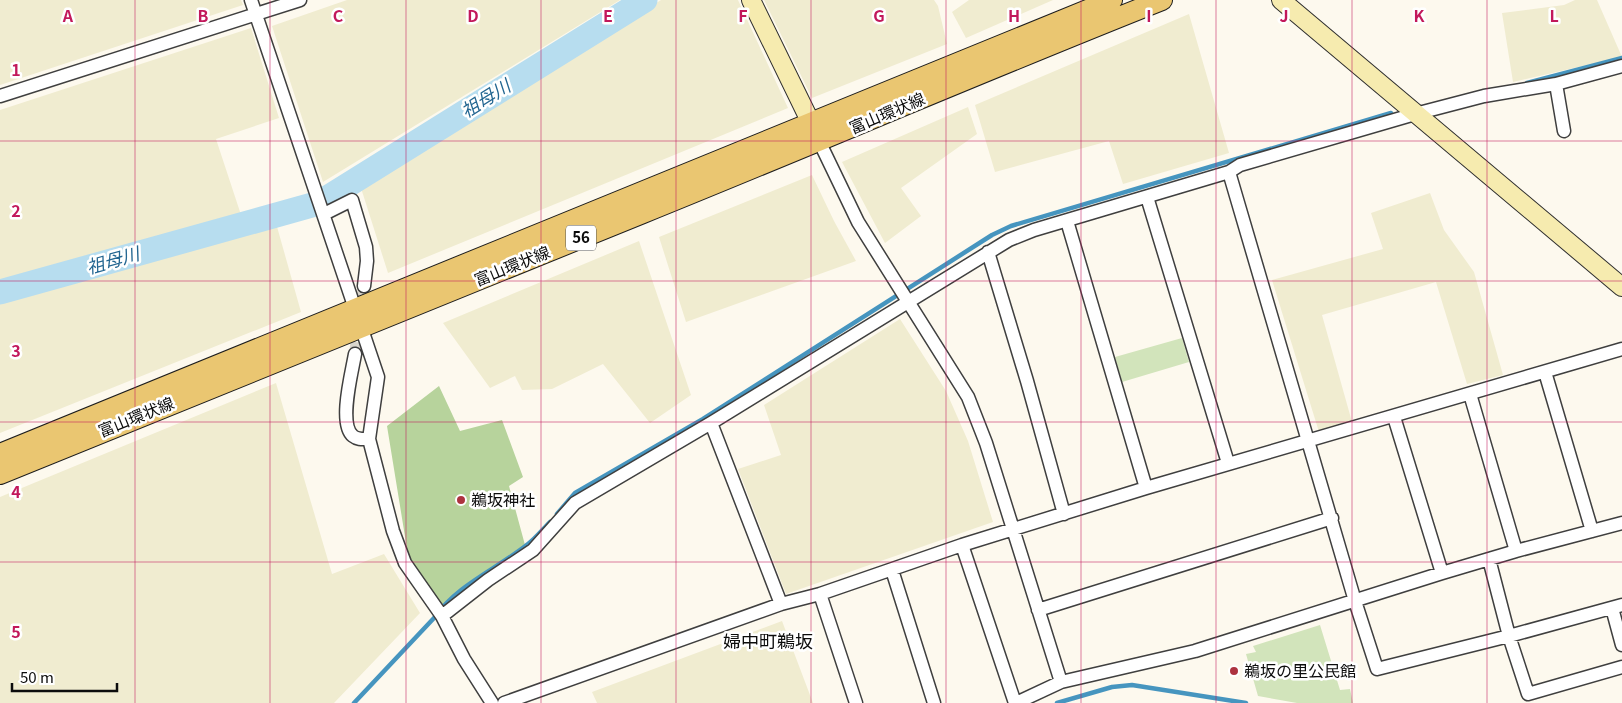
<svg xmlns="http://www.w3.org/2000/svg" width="1622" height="703" font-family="Georgia,'Noto Sans JP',serif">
  <rect width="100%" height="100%" fill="#fdf9ee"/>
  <path fill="#f0ecd0" d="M0,0h241l2,5 -243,80z
    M347,0h273l-297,182 -51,-156z
    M661,0h77l50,108 -400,165 -27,-85z
    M764,0h170l4,6 9,38 -135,54z
    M969,0h84l-87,38 -14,-26z
    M1575,0h22l25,57 -109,25 -11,-69 62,-8z
    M1189,14l40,139 -106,31 -14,-43 -114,31 -20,-67z
    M251,28l28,90 -63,21 28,85 30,-8 27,96 -301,121v-323z
    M968,107l9,27 -76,54 20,28 -36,27 -43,-81z
    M812,175l22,46 22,40 -170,61 -27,-85z
    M1430,193l14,37 30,42 29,103 -36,9 -31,-102 -114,33 30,107 -33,10 -47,-152 111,-31 -12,-36z
    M639,241l52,154 -41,28 -47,-59 -51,25 -30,1 -7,-14 -25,12 -47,-65z
    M900,319l46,72 22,50 25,81 -207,72 -48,-125 43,-14 -17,-50z
    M276,383l56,191 52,-20 36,59 -86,90h-334v-206z
    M782,621l31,82h-216l-5,-11z"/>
  <path fill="#d2e4bb" d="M1182,338l7,24 -67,20 -7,-25z
    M1320,625l20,65 10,-1 3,14h-56l-39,-7 -12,-42 10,-2 -3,-6z"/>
  <path fill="#b7d39c" d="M439,386l21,45 42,-11 21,57 -14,9 16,59 -80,64 -37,-54 -21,-129z"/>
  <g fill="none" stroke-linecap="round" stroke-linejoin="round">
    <path stroke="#4695bf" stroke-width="4.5" d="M1527,83l95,-25
      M557,514l18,-21 128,-74 289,-184 19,-9 380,-113
      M354,703l80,-85c24,-34 63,-49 94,-74 8,-6 15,-15 22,-22
      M1057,703l55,-16 20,-2 114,18"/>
    <path stroke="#b7ddef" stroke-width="25" d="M327,198l318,-198
      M0,292l312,-87"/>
    <path stroke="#d9d5cc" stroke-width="12" stroke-dasharray="12 6" stroke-linecap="butt" d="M355,354l9,-68"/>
    <defs>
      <path id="street" d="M251,0l127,377 -9,62 24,92 12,32 37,53 22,43 28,44
        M1556,84l8,47
        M0,96l300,-96
        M819,141l39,81 110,175 18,46 75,239
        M1229,172l126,429 22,68 132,-33 113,-31
        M1147,197l81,266
        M324,214l28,-14 14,47 1,14 -3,25
        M1067,221l79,267
        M988,252l39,129 37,133
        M355,354c-3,18 -17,70 -2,82 5,4 10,3 16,3
        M1545,372l47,159
        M1470,394l46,157
        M1394,417l48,156
        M711,423l70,181
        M962,545l53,158
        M1489,559l20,77 19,58 94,-27
        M892,570l42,133
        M820,594l36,109
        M1612,608l10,37
        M1038,610l294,-92
        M442,616l46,-36 45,-30 42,-47 136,-80 298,-183 25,-10 195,-58 11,-7 175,-51 69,-18 72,-12 66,-18
        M504,703l277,-99 39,-10 142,-49 184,-57 476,-139
        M1016,703l45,-21 134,-31 247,-78 74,-22 106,-28"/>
      <path id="secondary" d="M751,0l60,123
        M1281,0l341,287"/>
      <path id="primary" d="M0,454l1112,-454
        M0,474c214,-89 429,-174 643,-261 173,-70 345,-144 519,-213"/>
    </defs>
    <use href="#street" stroke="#3f3f3f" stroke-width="15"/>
    <use href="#secondary" stroke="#2e2e2e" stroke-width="20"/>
    <use href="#primary" stroke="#1d1d1d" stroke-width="22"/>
    <use href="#street" stroke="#fff" stroke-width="12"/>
    <use href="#secondary" stroke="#f6ebaf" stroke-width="18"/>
    <use href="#primary" stroke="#eac671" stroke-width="20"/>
  </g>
  <path fill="none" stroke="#c2185b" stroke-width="1" stroke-opacity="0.55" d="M135,0v703M270,0v703M406,0v703M541,0v703M676,0v703M811,0v703M946,0v703M1081,0v703M1216,0v703M1352,0v703M1487,0v703M0,141h1622M0,281h1622M0,422h1622M0,562h1622"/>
  <g fill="#ad333f" stroke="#fff" stroke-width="2">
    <circle cx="461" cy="500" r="5"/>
    <circle cx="1234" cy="671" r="5"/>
  </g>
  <g text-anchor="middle" stroke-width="5" stroke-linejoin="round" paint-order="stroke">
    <rect fill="#fff" stroke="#555" stroke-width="1" x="566" y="225.5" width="30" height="25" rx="4"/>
    <g font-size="15" font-weight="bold" fill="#0c0c0c">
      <text x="581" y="243">56</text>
    </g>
    <g font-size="16" fill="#0c0c0c" stroke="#fff">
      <text transform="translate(887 113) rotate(-23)" y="6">富山環状線</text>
      <text transform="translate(512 266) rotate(-22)" y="6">富山環状線</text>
      <text transform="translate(136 417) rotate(-22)" y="6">富山環状線</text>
    </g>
    <g font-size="16" fill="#0c0c0c" stroke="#fff" text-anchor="start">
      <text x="471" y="506">鵜坂神社</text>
      <text x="1244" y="677">鵜坂の里公民館</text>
    </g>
    <g font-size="18" font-style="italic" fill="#236691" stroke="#fff">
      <text transform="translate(486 99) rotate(-32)" y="6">祖母川</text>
      <text transform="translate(113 261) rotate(-16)" y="6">祖母川</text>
    </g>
    <g font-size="18" fill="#0c0c0c" stroke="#fff">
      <text x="768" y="648">婦中町鵜坂</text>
    </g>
  </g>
  <g font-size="16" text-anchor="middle" font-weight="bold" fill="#c2185b" stroke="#fff" stroke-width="5" stroke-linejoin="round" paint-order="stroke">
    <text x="68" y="22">A</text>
    <text x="203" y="22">B</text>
    <text x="338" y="22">C</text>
    <text x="473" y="22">D</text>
    <text x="608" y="22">E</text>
    <text x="743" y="22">F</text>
    <text x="879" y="22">G</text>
    <text x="1014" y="22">H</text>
    <text x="1149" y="22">I</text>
    <text x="1284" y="22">J</text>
    <text x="1419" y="22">K</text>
    <text x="1554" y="22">L</text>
    <text x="16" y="76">1</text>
    <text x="16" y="217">2</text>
    <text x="16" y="357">3</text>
    <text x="16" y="498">4</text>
    <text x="16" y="638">5</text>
  </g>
  <path d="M12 683v8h105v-8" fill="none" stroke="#0c0c0c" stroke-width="2.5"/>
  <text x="20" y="683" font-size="15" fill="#0c0c0c" stroke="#ffffff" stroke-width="4" paint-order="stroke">50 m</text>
</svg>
